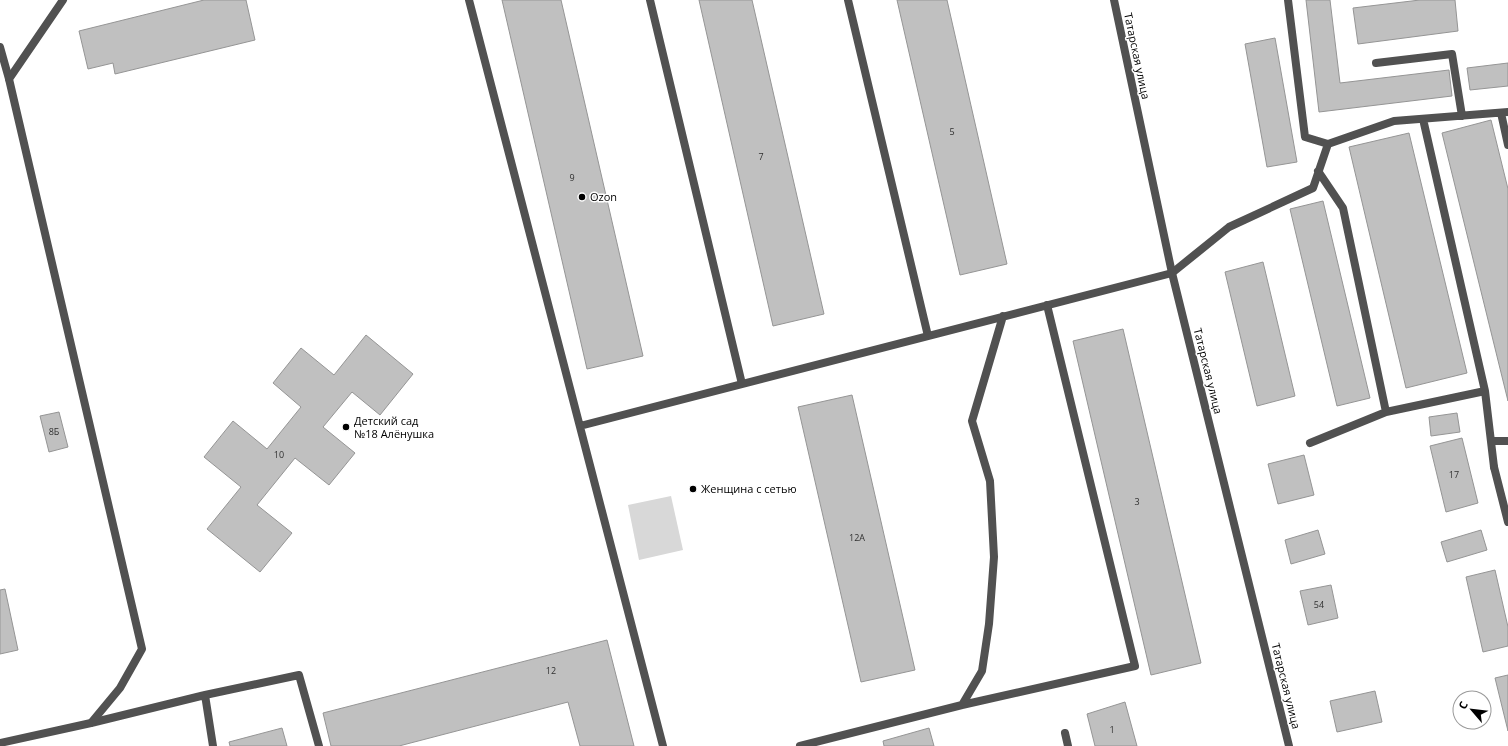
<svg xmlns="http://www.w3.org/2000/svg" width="1508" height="746" font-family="'Open Sans',sans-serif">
  <rect width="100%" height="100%" fill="#fff"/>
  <path fill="#d8d8d8" d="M671,496l12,54 -44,10 -11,-55z"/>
  <path fill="#c0c0c0" stroke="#959595" d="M204,0h42l9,40 -140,34 -2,-11 -25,6 -9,-38z
    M502,0h59l82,356 -56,13z
    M699,0h53l72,314 -51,12z
    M897,0h50l60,264 -47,11z
    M1306,0h24l10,83 109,-13 3,26 -133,16z
    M1420,0h35l3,31 -100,13 -5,-36z
    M1275,38l22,124 -30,5 -22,-123z
    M1508,63v23l-38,4 -3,-22z
    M1491,120l17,69v212l-66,-268z
    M1409,133l58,240 -61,15 -57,-241z
    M1323,201l47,197 -33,8 -47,-197z
    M1263,262l32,134 -38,10 -32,-134z
    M1123,329l78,334 -50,12 -78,-334z
    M366,335l47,39 -33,41 -28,-23 -29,35 32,26 -26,32 -34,-27 -38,47 35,28 -32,39 -53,-43 34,-42 -37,-30 29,-36 34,28 34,-42 -28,-24 28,-35 33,27z
    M852,395l63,275 -54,12 -63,-275z
    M59,412l9,35 -19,5 -9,-36z
    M1457,413l3,19 -29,4 -2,-19z
    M1462,438l16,65 -32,9 -16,-66z
    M1304,455l10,40 -36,9 -10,-40z
    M1318,530l7,24 -34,10 -6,-24z
    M1481,530l6,20 -40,12 -6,-20z
    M1495,570l13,57v19l-25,6 -17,-75z
    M1331,585l7,33 -30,7 -8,-34z
    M5,589l13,61 -18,4v-64z
    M607,640l27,106h-54l-12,-44 -169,44h-68l-8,-33z
    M1508,675v56l-13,-53z
    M1375,691l7,31 -45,10 -7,-31z
    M1125,702l12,44h-42l-8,-32z
    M282,728l5,18h-57l-1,-4z
    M929,728l5,18h-50l-1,-5z"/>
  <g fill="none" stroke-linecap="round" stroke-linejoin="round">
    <path stroke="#515151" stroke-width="8" d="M469,0l194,746
      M650,0l92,384
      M848,0l80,336
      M1288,0l17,137 23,7
      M0,47l9,32
      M1376,63l76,-9 10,62
      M1501,113l7,32
      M1318,171l25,37 43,204 99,-21 -62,-272
      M1485,391l9,76
      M580,426l592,-153 57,-46 84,-39 15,-44 66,-23 114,-9
      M1491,441h17
      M1310,443l76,-31
      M205,695l94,-20 20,71
      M962,705l173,-39 -88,-361
      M91,723l114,-28 8,51
      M1065,733l3,13
      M800,746l162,-41 20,-34 7,-47 5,-67 -4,-76 -18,-60 31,-105"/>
    <path stroke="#515151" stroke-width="8" d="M1114,0l58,273 117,473
      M1494,467l14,55
      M0,743l91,-20 29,-35 22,-39 -133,-570 54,-79"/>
  </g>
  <g fill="#000" stroke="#fff" stroke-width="1.5">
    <circle cx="582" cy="197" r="4"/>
    <circle cx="346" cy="427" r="4"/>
    <circle cx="693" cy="489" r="4"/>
  </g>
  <g text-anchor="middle" stroke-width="3" stroke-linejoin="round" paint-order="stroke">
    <g font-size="9" fill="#303030">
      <text x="952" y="135">5</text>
      <text x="761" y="160">7</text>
      <text x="572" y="181">9</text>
      <text x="54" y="435">8Б</text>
      <text x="279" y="458">10</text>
      <text x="1454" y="478">17</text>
      <text x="1137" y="505">3</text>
      <text x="857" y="541">12А</text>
      <text x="1319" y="608">54</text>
      <text x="551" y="674">12</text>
      <text x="1112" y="733">1</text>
    </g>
    <g font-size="11" fill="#000" stroke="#fff">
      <text transform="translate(1137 56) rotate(78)" y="4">Татарская улица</text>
      <text transform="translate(1208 371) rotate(76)" y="4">Татарская улица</text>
      <text transform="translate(1286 686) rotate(76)" y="4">Татарская улица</text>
    </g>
    <g font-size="11" fill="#000" stroke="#fff" text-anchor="start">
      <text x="590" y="201">Ozon</text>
      <text x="354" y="425">Детский сад<tspan x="354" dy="13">№18 Алёнушка</tspan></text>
      <text x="701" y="493">Женщина с сетью</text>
    </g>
  </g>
  <g transform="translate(1472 710) rotate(298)"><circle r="19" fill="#ffffff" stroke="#999999"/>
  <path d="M0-3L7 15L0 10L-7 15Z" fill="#000000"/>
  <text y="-6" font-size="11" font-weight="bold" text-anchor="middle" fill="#000000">С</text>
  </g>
</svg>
